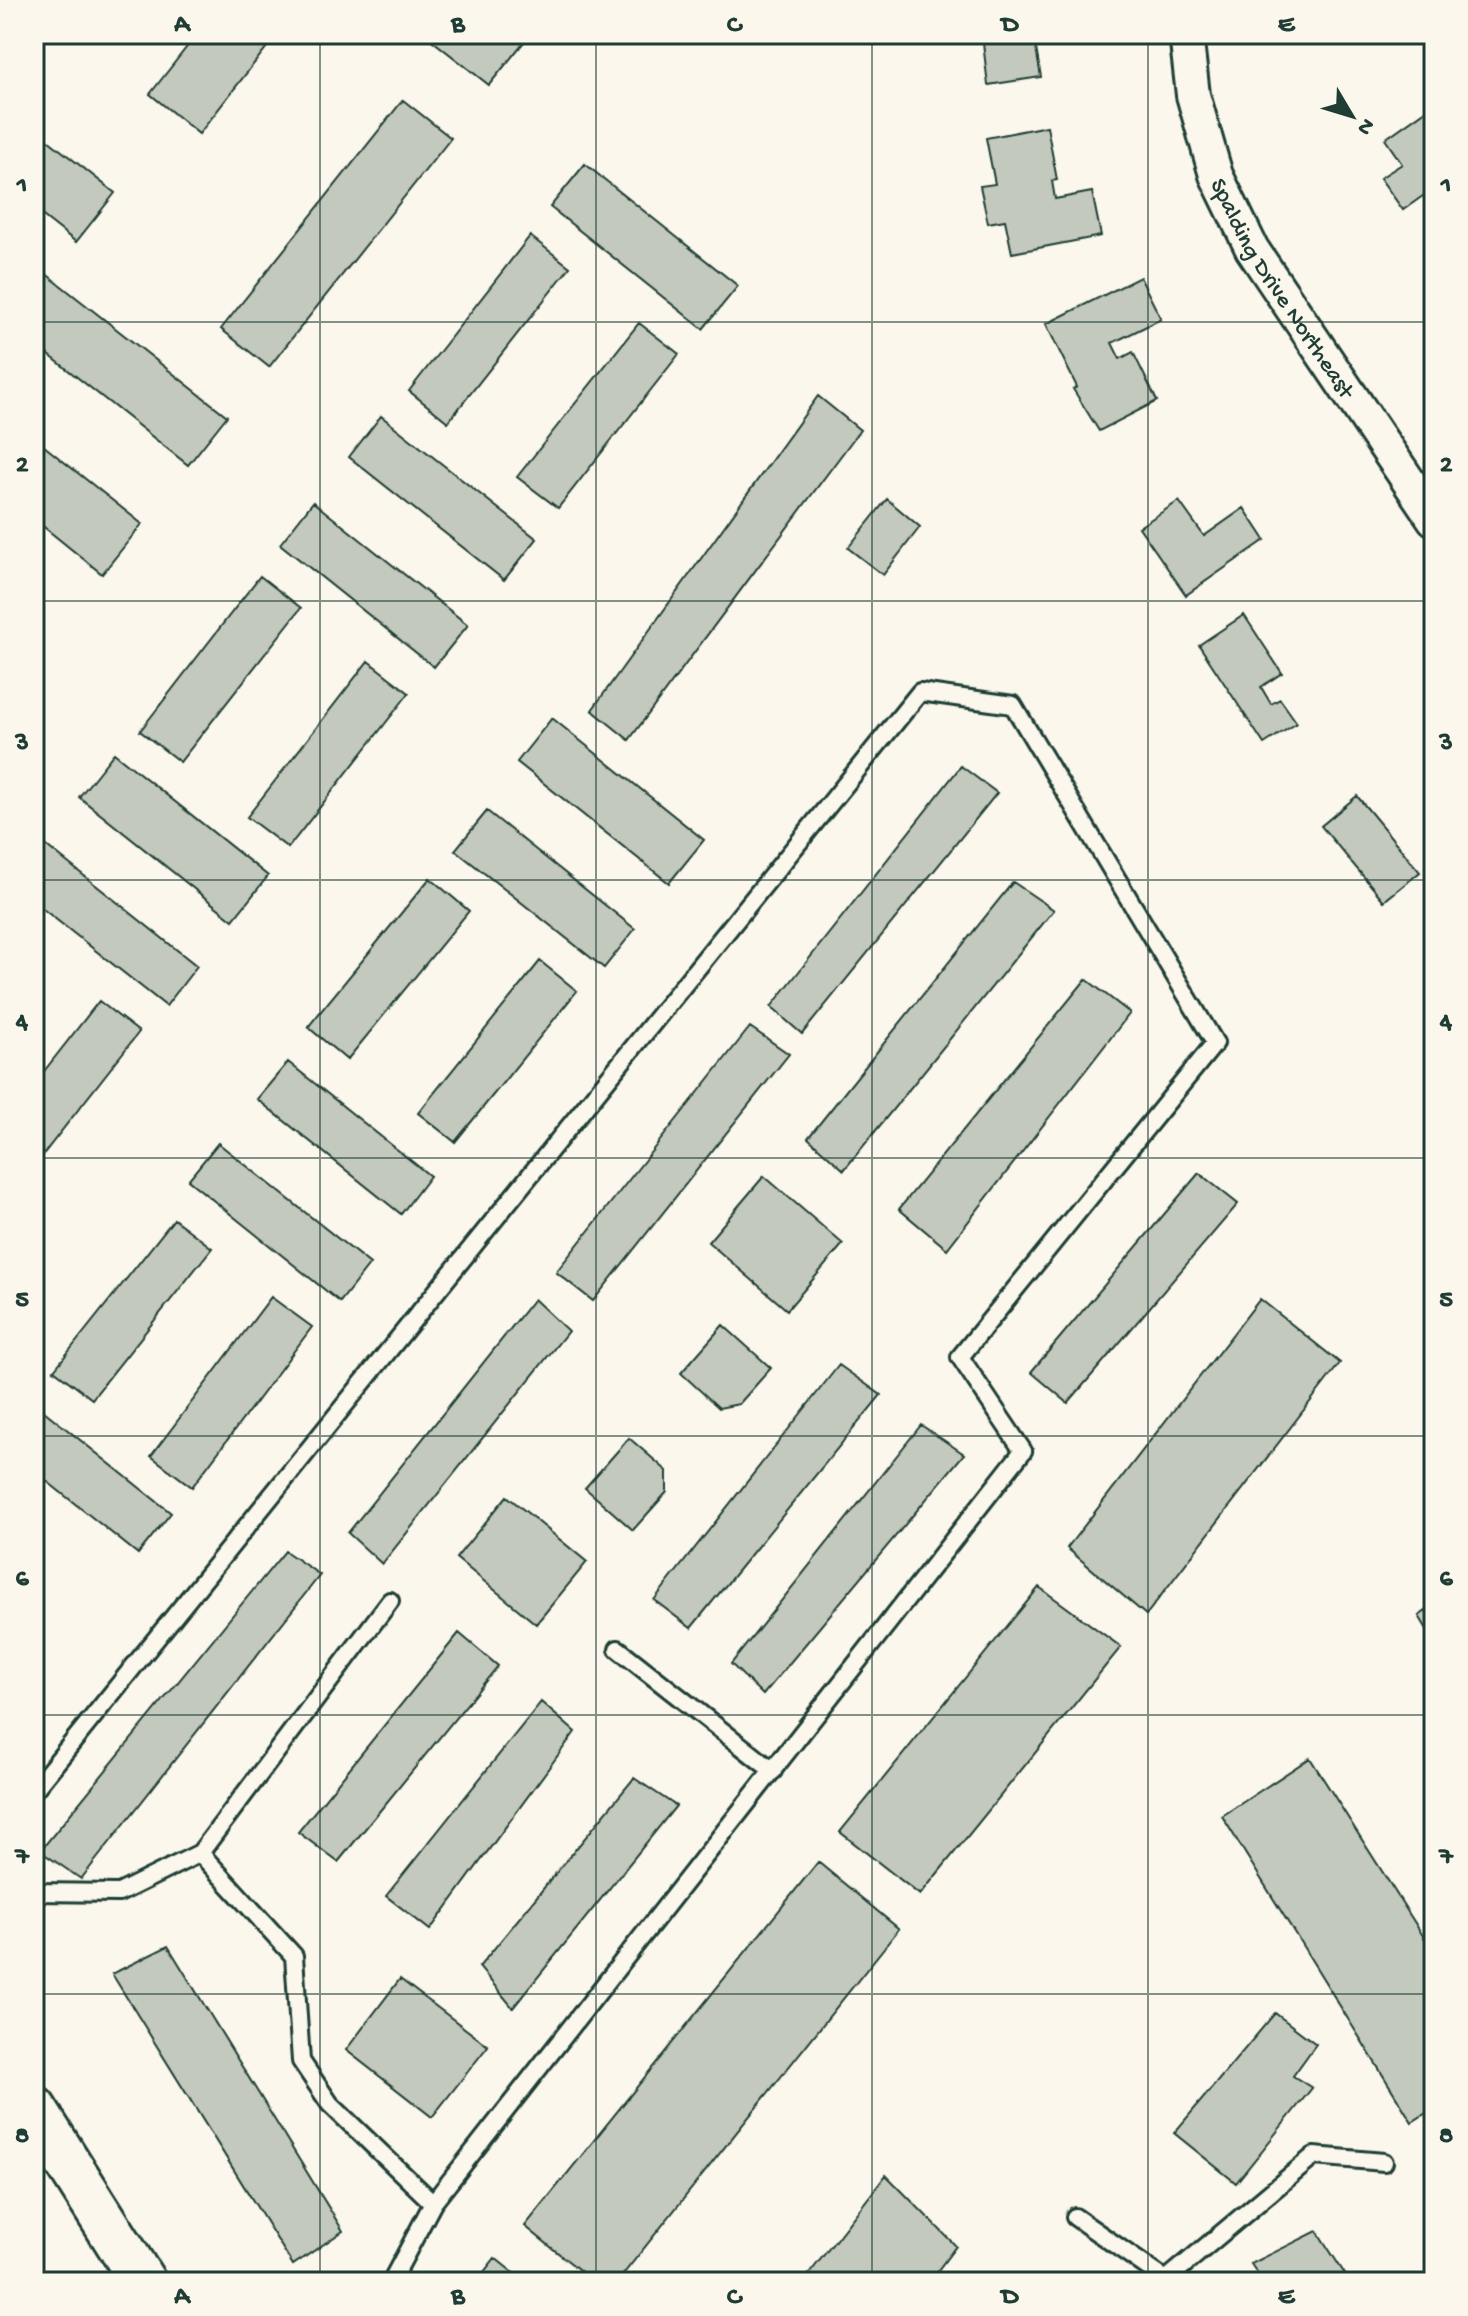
<svg xmlns="http://www.w3.org/2000/svg" width="1468" height="2316" font-family="'Gochi Hand',sans-serif">
  <rect width="100%" height="100%" fill="#fbf7ec"/>
  <filter id="ink" filterUnits="userSpaceOnUse"><feTurbulence type="fractalNoise" baseFrequency=".0125" numOctaves="2"/><feDisplacementMap in="SourceGraphic" scale="16" xChannelSelector="R" yChannelSelector="G"/><feConvolveMatrix kernelMatrix="1 2 1 2 8 2 1 2 1" color-interpolation-filters="sRGB"/></filter>
  <g filter="url(#ink)">
    <path fill="#c4c9be" stroke="#1f3d34" stroke-width="2" d="M197,34h80l-78,100 -49,-40z
      M424,34h101l3,3 -39,48z
      M988,34h68l1,6 -22,3 6,34 -53,8 -5,-42 6,-1z
      M403,100l48,38 -182,229 -48,-38z
      M1426,110l8,11v81l-7,-9 -24,17 -23,-32 22,-14 -17,-25z
      M1047,126l10,54 -5,1 3,18 37,-7 9,44 -89,17 -7,-33 -17,3 -8,-37 15,-2 -9,-46z
      M34,129l81,64 -39,49 -42,-33z
      M585,164l153,122 -35,43 -153,-122z
      M530,236l40,31 -122,155 -39,-31z
      M45,273l182,143 -39,49 -154,-122v-56z
      M1140,277l21,42 -49,24 8,16 13,-7 24,49 -58,30 -26,-42 4,-2 -31,-63z
      M639,323l40,31 -121,154 -41,-31z
      M818,396l42,34 -231,310 -37,-30z
      M381,416l156,123 -33,41 -155,-123z
      M34,438l108,86 -40,50 -68,-55z
      M887,499l33,28 -37,48 -35,-27z
      M1179,501l25,35 40,-28 21,32 -79,55 -47,-68z
      M313,502l155,123 -34,42 -154,-123z
      M260,576l41,32 -121,154 -40,-31z
      M1244,615l38,58 -21,14 10,17 9,-5 17,24 -33,21 -65,-99z
      M368,661l41,32 -121,155 -41,-31z
      M552,718l152,122 -35,43 -152,-121z
      M114,753l154,123 -35,44 -154,-123z
      M961,766l36,27 -195,241 -31,-27z
      M1357,796l63,76 -36,29 -63,-75z
      M487,811l148,118 -31,39 -149,-118z
      M43,843l154,123 -31,40 -132,-104v-48z
      M430,878l39,33 -122,149 -39,-33z
      M1013,882l41,28 -210,260 -36,-32z
      M540,961l37,30 -122,151 -37,-29z
      M1086,979l44,34 -183,236 -48,-40z
      M99,1001l40,31 -105,134v-82z
      M750,1027l39,27 -196,247 -37,-29z
      M288,1062l142,114 -29,38 -144,-115z
      M218,1143l152,121 -30,38 -152,-122z
      M1199,1173l39,31 -170,199 -37,-31z
      M764,1176l79,68 -56,66 -79,-68z
      M174,1219l38,29 -120,151 -38,-29z
      M271,1297l41,30 -120,160 -41,-31z
      M534,1299l34,32 -186,233 -34,-31z
      M1260,1299l80,64 -194,252 -79,-67z
      M723,1325l48,43 -32,36 -20,4 -38,-35z
      M839,1365l42,30 -190,233 -37,-28z
      M34,1403l137,110 -33,41 -104,-83z
      M921,1425l43,29 -201,241 -32,-31z
      M629,1438l38,33v21l-34,38 -48,-42z
      M507,1496l80,66 -51,62 -80,-66z
      M285,1551l35,24 -239,304 -41,-28z
      M1039,1587l82,60 -201,248 -80,-63z
      M1434,1605v36l-15,-25z
      M459,1633l39,33 -160,196 -40,-30z
      M541,1702l34,30 -145,198 -44,-34z
      M1310,1758l124,195v155l-22,14 -190,-306z
      M634,1778l42,28 -163,202 -34,-41z
      M818,1862l81,67 -282,353h-23l-69,-56z
      M168,1946l175,285 -50,34 -181,-291z
      M400,1979l88,67 -56,71 -86,-67z
      M1275,2013l41,31 -23,32 19,12 -76,95 -62,-50z
      M886,2175l70,71 -27,36h-126z
      M1317,2231l33,51h-87l-12,-18z
      M495,2258l30,24h-49z"/>
    <g fill="none" stroke-linecap="round" stroke-linejoin="round">
      <defs>
        <path id="lane" d="M618,1649l155,122
          M34,1790l886,-1098 93,13 202,338 -255,314 63,94 -590,752 -103,-99 -29,-43 -7,-105 -94,-103 -81,40 -85,-1
          M200,1853l190,-252
          M1075,2217l91,63 148,-124 70,6
          M391,2282l42,-79"/>
        <g id="street">
          <path id="s1" d="M1186,34l7,61 23,80 36,74 182,270"/>
        </g>
        <path id="primary" d="M34,2109l109,173"/>
      </defs>
      <use href="#lane" stroke="#1f3d34" stroke-width="22"/>
      <use href="#street" stroke="#1f3d34" stroke-width="38"/>
      <use href="#primary" stroke="#1f3d34" stroke-width="50"/>
      <use href="#lane" stroke="#fbf7ec" stroke-width="16"/>
      <use href="#street" stroke="#fbf7ec" stroke-width="32"/>
      <use href="#primary" stroke="#fbf7ec" stroke-width="44"/>
    </g>
  </g>
  <path fill="none" stroke="#1f3d34" stroke-width="2" stroke-opacity="0.55" d="M320,34v2248M596,34v2248M872,34v2248M1148,34v2248M34,322h1400M34,601h1400M34,880h1400M34,1158h1400M34,1436h1400M34,1715h1400M34,1994h1400"/>
  <g text-anchor="middle" stroke-width="6" stroke-linejoin="round" paint-order="stroke">
    <g font-size="24" fill="#1f3d34" stroke="#fbf7ec">
      <text dy="8" stroke="none"><textPath href="#s1" startOffset="276">Spalding Drive Northeast</textPath></text>
    </g>
  </g>
  <rect width="1468" height="2316" fill="none" stroke="#fbf7ec" stroke-width="88"/>
  <g transform="translate(1352 116) rotate(128)" stroke="#fbf7ec" stroke-width="6" paint-order="stroke">
  <path d="M0-6L14 30L0 20L-14 30Z" fill="#1f3d34"/>
  <text y="-12" font-size="22" font-weight="bold" text-anchor="middle" fill="#1f3d34">N</text>
  </g>
  <rect x="44" y="44" width="1380" height="2228" fill="none" stroke="#1f3d34" stroke-width="3"/>
  <g font-size="26" text-anchor="middle" font-weight="bold" fill="#1f3d34">
    <text x="182" y="31">A</text>
    <text x="458" y="31">B</text>
    <text x="734" y="31">C</text>
    <text x="1010" y="31">D</text>
    <text x="1286" y="31">E</text>
    <text x="22" y="192">1</text>
    <text x="1446" y="192">1</text>
    <text x="22" y="471">2</text>
    <text x="1446" y="471">2</text>
    <text x="22" y="749">3</text>
    <text x="1446" y="749">3</text>
    <text x="22" y="1028">4</text>
    <text x="1446" y="1028">4</text>
    <text x="22" y="1306">5</text>
    <text x="1446" y="1306">5</text>
    <text x="22" y="1585">6</text>
    <text x="1446" y="1585">6</text>
    <text x="22" y="1863">7</text>
    <text x="1446" y="1863">7</text>
    <text x="22" y="2142">8</text>
    <text x="1446" y="2142">8</text>
    <text x="182" y="2303">A</text>
    <text x="458" y="2303">B</text>
    <text x="734" y="2303">C</text>
    <text x="1010" y="2303">D</text>
    <text x="1286" y="2303">E</text>
  </g>
</svg>
